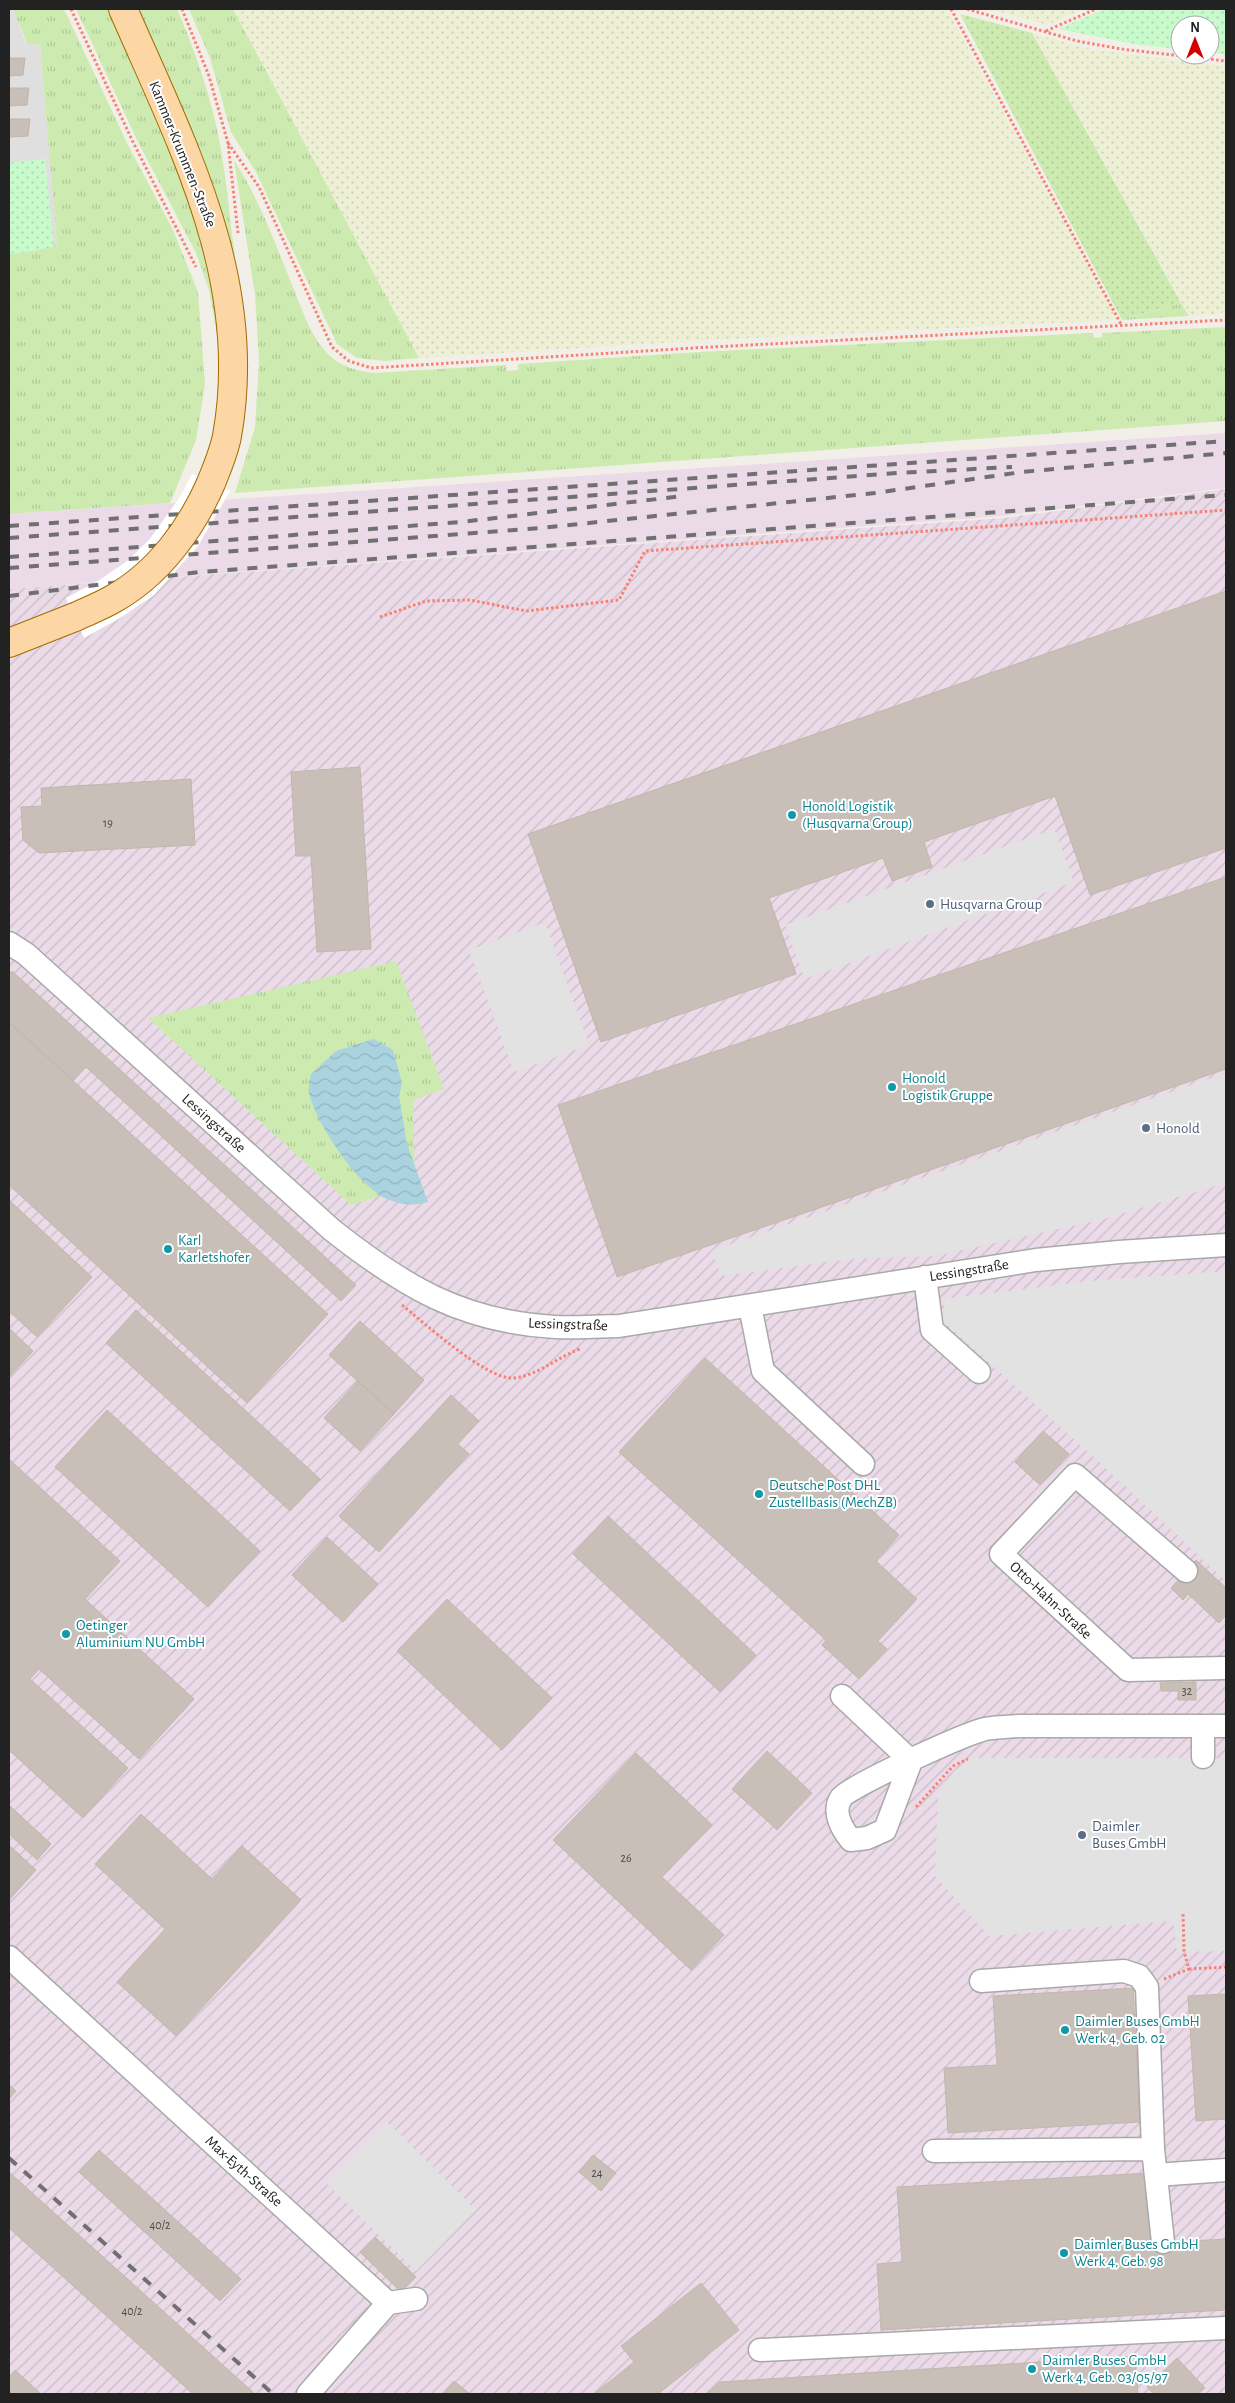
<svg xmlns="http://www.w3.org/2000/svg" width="1235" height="2403" font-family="'Alegreya Sans',sans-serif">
  <defs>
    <pattern id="industrial-furrows" width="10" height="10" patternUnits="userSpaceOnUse" patternTransform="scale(1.25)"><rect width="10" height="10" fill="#ebdbe8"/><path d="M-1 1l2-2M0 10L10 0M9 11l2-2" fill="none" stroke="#c9bcc7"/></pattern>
    <pattern id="farmland-dots" width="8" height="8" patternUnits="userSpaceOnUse" patternTransform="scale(1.25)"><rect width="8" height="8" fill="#eef0d5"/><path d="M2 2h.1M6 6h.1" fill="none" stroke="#ccceb7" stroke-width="1.8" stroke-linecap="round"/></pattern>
    <pattern id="grass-tufts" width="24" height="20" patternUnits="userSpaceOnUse" patternTransform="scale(1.25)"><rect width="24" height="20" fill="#cdebb0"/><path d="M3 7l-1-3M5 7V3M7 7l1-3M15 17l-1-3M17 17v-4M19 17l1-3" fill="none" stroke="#b0c997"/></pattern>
    <pattern id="park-dots" width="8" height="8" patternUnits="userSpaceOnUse" patternTransform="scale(1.25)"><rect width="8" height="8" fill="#c8facc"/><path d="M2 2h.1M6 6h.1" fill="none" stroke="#acd6af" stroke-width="1.8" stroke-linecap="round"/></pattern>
    <pattern id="garden-dots" width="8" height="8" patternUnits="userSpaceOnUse" patternTransform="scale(1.25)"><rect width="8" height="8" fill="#cdebb0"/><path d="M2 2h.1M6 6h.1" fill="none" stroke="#b0c997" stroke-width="1.8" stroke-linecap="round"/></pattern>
    <pattern id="water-waves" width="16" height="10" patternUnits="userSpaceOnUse" patternTransform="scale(1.25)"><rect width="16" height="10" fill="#aad3df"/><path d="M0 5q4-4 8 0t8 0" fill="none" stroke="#92b5bf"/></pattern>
  </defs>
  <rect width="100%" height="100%" fill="#f2efe9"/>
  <path fill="#e0dfdf" d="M9,9h4l13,35 14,1 17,199 -48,10z"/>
  <path fill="url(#industrial-furrows)" d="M1226,489v1905h-1217v-1805l994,-71z"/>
  <path fill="#ebdbe8" d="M1226,433v55l-223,28 -994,73v-75z"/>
  <path fill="url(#farmland-dots)" d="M233,9h710l5,2 169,309 -422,21 -276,17z
    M989,9h94l-35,16z
    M1032,33l45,13 42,7 107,13v245l-9,4 -28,1z"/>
  <path fill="url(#grass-tufts)" d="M13,9h51l64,136 45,85 25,62 7,92 -9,56 -26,63 -161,11v-260l48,-10 -17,-199 -13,-1z
    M76,9h35c45,104 102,215 111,330 1,14 -2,29 -2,42l-2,-41 -9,-50 -13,-37 -59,-113z
    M140,9h37c16,37 30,76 39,116 10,43 13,89 19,132l-47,-127 -44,-103z
    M189,9h44l186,349 -34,3 -28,-3 -20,-14 -81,-172 -25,-40 -21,-74z
    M234,160c25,39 41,82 58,125 10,23 17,49 35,68 13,14 30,18 48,20l131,-8 1,6 11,-1v-6l181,-12 394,-19 1,5 8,-1v-4l124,-6v94l-991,72 20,-66 4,-66 -4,-66z
    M1181,303l8,13 -67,4z
    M396,961l48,128 -31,11 2,86 -64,19 -203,-187z"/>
  <path fill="url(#park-dots)" d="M1104,9h122v45l-16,-1v-28h-30v24l-41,-4 -81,-16z
    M45,159l9,88 -45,8v-93z"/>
  <path fill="url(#garden-dots)" d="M960,14l72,19 149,270 -59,17z"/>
  <path fill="#e2e2e2" d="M1054,829l20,53 -269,97 -20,-54z
    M545,922l44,123 -75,27 -45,-122z
    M1226,1073v110l-126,37 -165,36 -86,3 -127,17 -11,-25z
    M1211,1272l15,1v308l-131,-123 -153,-138 3,-21 143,-18z
    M974,1758h252v193l-49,1 -4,-31 -184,15 -54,-60 3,-81 16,-24z
    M387,2122l89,88 -60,61 -90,-88z"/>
  <path fill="url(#water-waves)" d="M374,1039l19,11 9,33 -3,13 8,48 21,58c-14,4 -27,3 -41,-3 -29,-13 -71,-75 -78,-106 -1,-6 1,-14 2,-19l25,-23z"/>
  <path fill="#fff" d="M192,474l38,17 -32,55 -44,49 -34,23 -36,20 -18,-40 32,-17 29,-20 22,-21 31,-43z"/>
  <path fill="#c7bfb8" stroke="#c4b6ab" d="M9,58h16l-2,17 -14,1z
    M9,88h20l-2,17 -18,1z
    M9,119h21l-2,17 -19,1z
    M1226,591v257l-136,47 -35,-99 -131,46 8,25 -40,14 -9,-23 -114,40 27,76 -195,68 -73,-208z
    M360,767l11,182 -54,3 -6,-96h-15l-5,-84z
    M191,779l4,66 -156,8 -16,-13 -2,-33 21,-1 -1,-18z
    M1226,877v192l-609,208 -59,-172z
    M12,971l344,314 -15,16 -255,-234 -13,14 -64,-59v-48z
    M9,1022l319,292 -81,89 -238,-218z
    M9,1200l83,77 -55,60 -28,-26z
    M136,1310l184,169 -30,32 -184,-168z
    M360,1321l64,59 -30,34 -65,-59z
    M9,1328l24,23 -24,26z
    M705,1358l194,177 -23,26 41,38 -39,42 9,8 -28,30 -37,-34 4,-5 -207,-188z
    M358,1381l36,33 -34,37 -36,-33z
    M451,1395l28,26 -21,23 11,10 -90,98 -40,-36z
    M107,1410l153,141 -52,56 -153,-140z
    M1043,1431l26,23 -29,31 -25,-23z
    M9,1459l111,102 -35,38 109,100 -55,60 -100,-90 -9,10 98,89 -45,50 -74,-68z
    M608,1516l148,139 -36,37 -147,-138z
    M327,1537l51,47 -35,38 -51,-47z
    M1196,1560l30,28v27l-7,8 -31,-29 -5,6 -12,-12z
    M447,1599l105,99 -50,52 -105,-99z
    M1196,1682v18h-18v-9h-17l-1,-8z
    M767,1751l45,42 -35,37 -45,-41z
    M636,1753l76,72 -50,52 62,58 -33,35 -138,-130z
    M9,1805l42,39 -14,16 -28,-26z
    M141,1814l71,65 30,-33 59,54 -125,136 -59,-54 48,-53 -70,-65z
    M9,1845l27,25 -27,30z
    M1133,1988l7,134 -192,11 -4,-65 53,-3 -4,-69z
    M1226,1994v125l-30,2 -8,-125z
    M9,2084l7,7 -7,8z
    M99,2150l142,129 -21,22 -141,-129z
    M593,2155l23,18 -15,18 -22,-19z
    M9,2172l246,222h-62l-184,-166z
    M1149,2173l3,70 74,-4v71l-345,20 -4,-66 25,-2 -5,-75z
    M375,2237l41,40 -15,15 -41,-40z
    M701,2283l38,47 -81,64h-64l40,-32 -13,-16z
    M1135,2356l3,38h-432l14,-12z
    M1177,2358l28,30 -7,6h-44l-7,-7z
    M15,2370l26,24h-32v-17z
    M454,2381l16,13h-28z"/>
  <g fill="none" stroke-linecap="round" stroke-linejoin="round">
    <defs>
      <path id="minor" d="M9,943l17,11 306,276c71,56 130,92 223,97 21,1 43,-1 64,-1l417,-66 83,-8 107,-7
        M925,1277l7,53 47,42
        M750,1306l13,65 100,93
        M1186,1571l-111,-96 -74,79 127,116 98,-2
        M842,1696l69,65
        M1203,1757v-30
        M911,1761l-26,69 -18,8 -16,2c-9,-11 -19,-28 -10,-42 10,-13 124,-64 144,-69 11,-2 23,-2 34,-3h207
        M9,1957l379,346
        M1153,2149l10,93
        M934,2151l219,-2 -6,-162 -8,-11 -15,-5 -143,10
        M1156,2175l70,-5
        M388,2303l28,-4
        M760,2350l466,-22
        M308,2394l80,-91"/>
      <path id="major" d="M123,9c60,138 132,272 104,427 -3,16 -10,32 -16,47
        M9,643l66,-26"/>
    </defs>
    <use href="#minor" stroke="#a9a9a9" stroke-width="25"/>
    <use href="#major" stroke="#a06b00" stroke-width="30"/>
    <path stroke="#fa8072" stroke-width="3" stroke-dasharray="2.5 2.5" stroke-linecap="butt" d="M71,9l62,133 63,125
      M182,9l27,67 19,67 10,90
      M951,9l171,317
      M967,9l110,32 44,8 105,12
      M1046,31l50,-22
      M228,143l31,44 73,160 17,14 22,7 322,-20 533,-28
      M380,617l46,-16 44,-1 56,11 93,-11 26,-49 581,-41
      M402,1305c21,17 85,75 111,73 25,-2 44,-21 67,-29
      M916,1807l37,-41 15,-7
      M1189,1969l37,-2
      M1164,1979l25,-10 -5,-17 -1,-40"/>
    <use href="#minor" stroke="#fff" stroke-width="22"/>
    <use href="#major" stroke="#fcd6a4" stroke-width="28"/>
    <path stroke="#707070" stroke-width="4" stroke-dasharray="10 10" stroke-linecap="butt" d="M9,526l1217,-85
      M9,538l889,-65 114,-6
      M9,557l452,-35 222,-26
      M9,568l532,-40 334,-35 147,-21 204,-19
      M9,596l191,-24 1026,-77
      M9,2158l264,236"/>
    <defs>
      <path id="major-bridge" d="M75,617c13,-6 26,-11 38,-18 45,-25 78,-70 98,-116"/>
    </defs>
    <use href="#major-bridge" stroke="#a06b00" stroke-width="30" stroke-linecap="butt"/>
    <use href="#major-bridge" stroke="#fcd6a4" stroke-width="28"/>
  </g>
  <g fill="#0f9aa8" stroke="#fff" stroke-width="2">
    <circle cx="792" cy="815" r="5"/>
    <circle cx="892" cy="1087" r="5"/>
    <circle cx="168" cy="1249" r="5"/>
    <circle cx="759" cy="1494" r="5"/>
    <circle cx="66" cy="1634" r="5"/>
    <circle cx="1065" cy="2030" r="5"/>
    <circle cx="1064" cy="2253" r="5"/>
    <circle cx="1032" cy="2369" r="5"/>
  </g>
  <g fill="#5c6f8a" stroke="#fff" stroke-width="2">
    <circle cx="930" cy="904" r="5"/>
    <circle cx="1146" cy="1128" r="5"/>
    <circle cx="1082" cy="1835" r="5"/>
  </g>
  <g text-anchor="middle" stroke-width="4" stroke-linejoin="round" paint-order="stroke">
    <g font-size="12" fill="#4b4948">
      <text x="108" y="827">19</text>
      <text x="1187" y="1695">32</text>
      <text x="626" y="1862">26</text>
      <text x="597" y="2177">24</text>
      <text x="160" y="2229">40/2</text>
      <text x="132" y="2315">40/2</text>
    </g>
    <g font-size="15" fill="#222" stroke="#fff">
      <text transform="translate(183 154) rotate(68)" y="5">Kammer-Krummen-Straße</text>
      <text transform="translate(214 1123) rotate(42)" y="5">Lessingstraße</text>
      <text transform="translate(969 1270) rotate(-9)" y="5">Lessingstraße</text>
      <text transform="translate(568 1324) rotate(2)" y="5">Lessingstraße</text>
      <text transform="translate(1051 1600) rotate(43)" y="5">Otto-Hahn-Straße</text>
      <text transform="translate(244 2171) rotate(42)" y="5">Max-Eyth-Straße</text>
    </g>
    <g font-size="15" fill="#0d838f" stroke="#fff" text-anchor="start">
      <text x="802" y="811">Honold Logistik<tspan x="802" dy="17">(Husqvarna Group)</tspan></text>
      <text x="902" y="1083">Honold<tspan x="902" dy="17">Logistik Gruppe</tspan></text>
      <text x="178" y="1245">Karl<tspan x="178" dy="17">Karletshofer</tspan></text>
      <text x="769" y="1490">Deutsche Post DHL<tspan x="769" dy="17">Zustellbasis (MechZB)</tspan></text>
      <text x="76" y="1630">Oetinger<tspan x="76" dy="17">Aluminium NU GmbH</tspan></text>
      <text x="1075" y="2026">Daimler Buses GmbH<tspan x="1075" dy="17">Werk 4, Geb. 02</tspan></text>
      <text x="1074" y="2249">Daimler Buses GmbH<tspan x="1074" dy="17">Werk 4, Geb. 98</tspan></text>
      <text x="1042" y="2365">Daimler Buses GmbH<tspan x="1042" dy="17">Werk 4, Geb. 03/05/97</tspan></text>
    </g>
    <g font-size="15" fill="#4e5e75" stroke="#fff" text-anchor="start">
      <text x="940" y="909">Husqvarna Group</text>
      <text x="1156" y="1133">Honold</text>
      <text x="1092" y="1831">Daimler<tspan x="1092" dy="17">Buses GmbH</tspan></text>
    </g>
  </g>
  <rect width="1235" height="2403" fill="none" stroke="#222222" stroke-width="20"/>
  <g transform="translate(1195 40)"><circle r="24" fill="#ffffff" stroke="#a7a7a7"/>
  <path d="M0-4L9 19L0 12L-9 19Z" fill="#d40000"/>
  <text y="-8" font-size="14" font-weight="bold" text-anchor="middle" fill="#222222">N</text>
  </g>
</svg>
